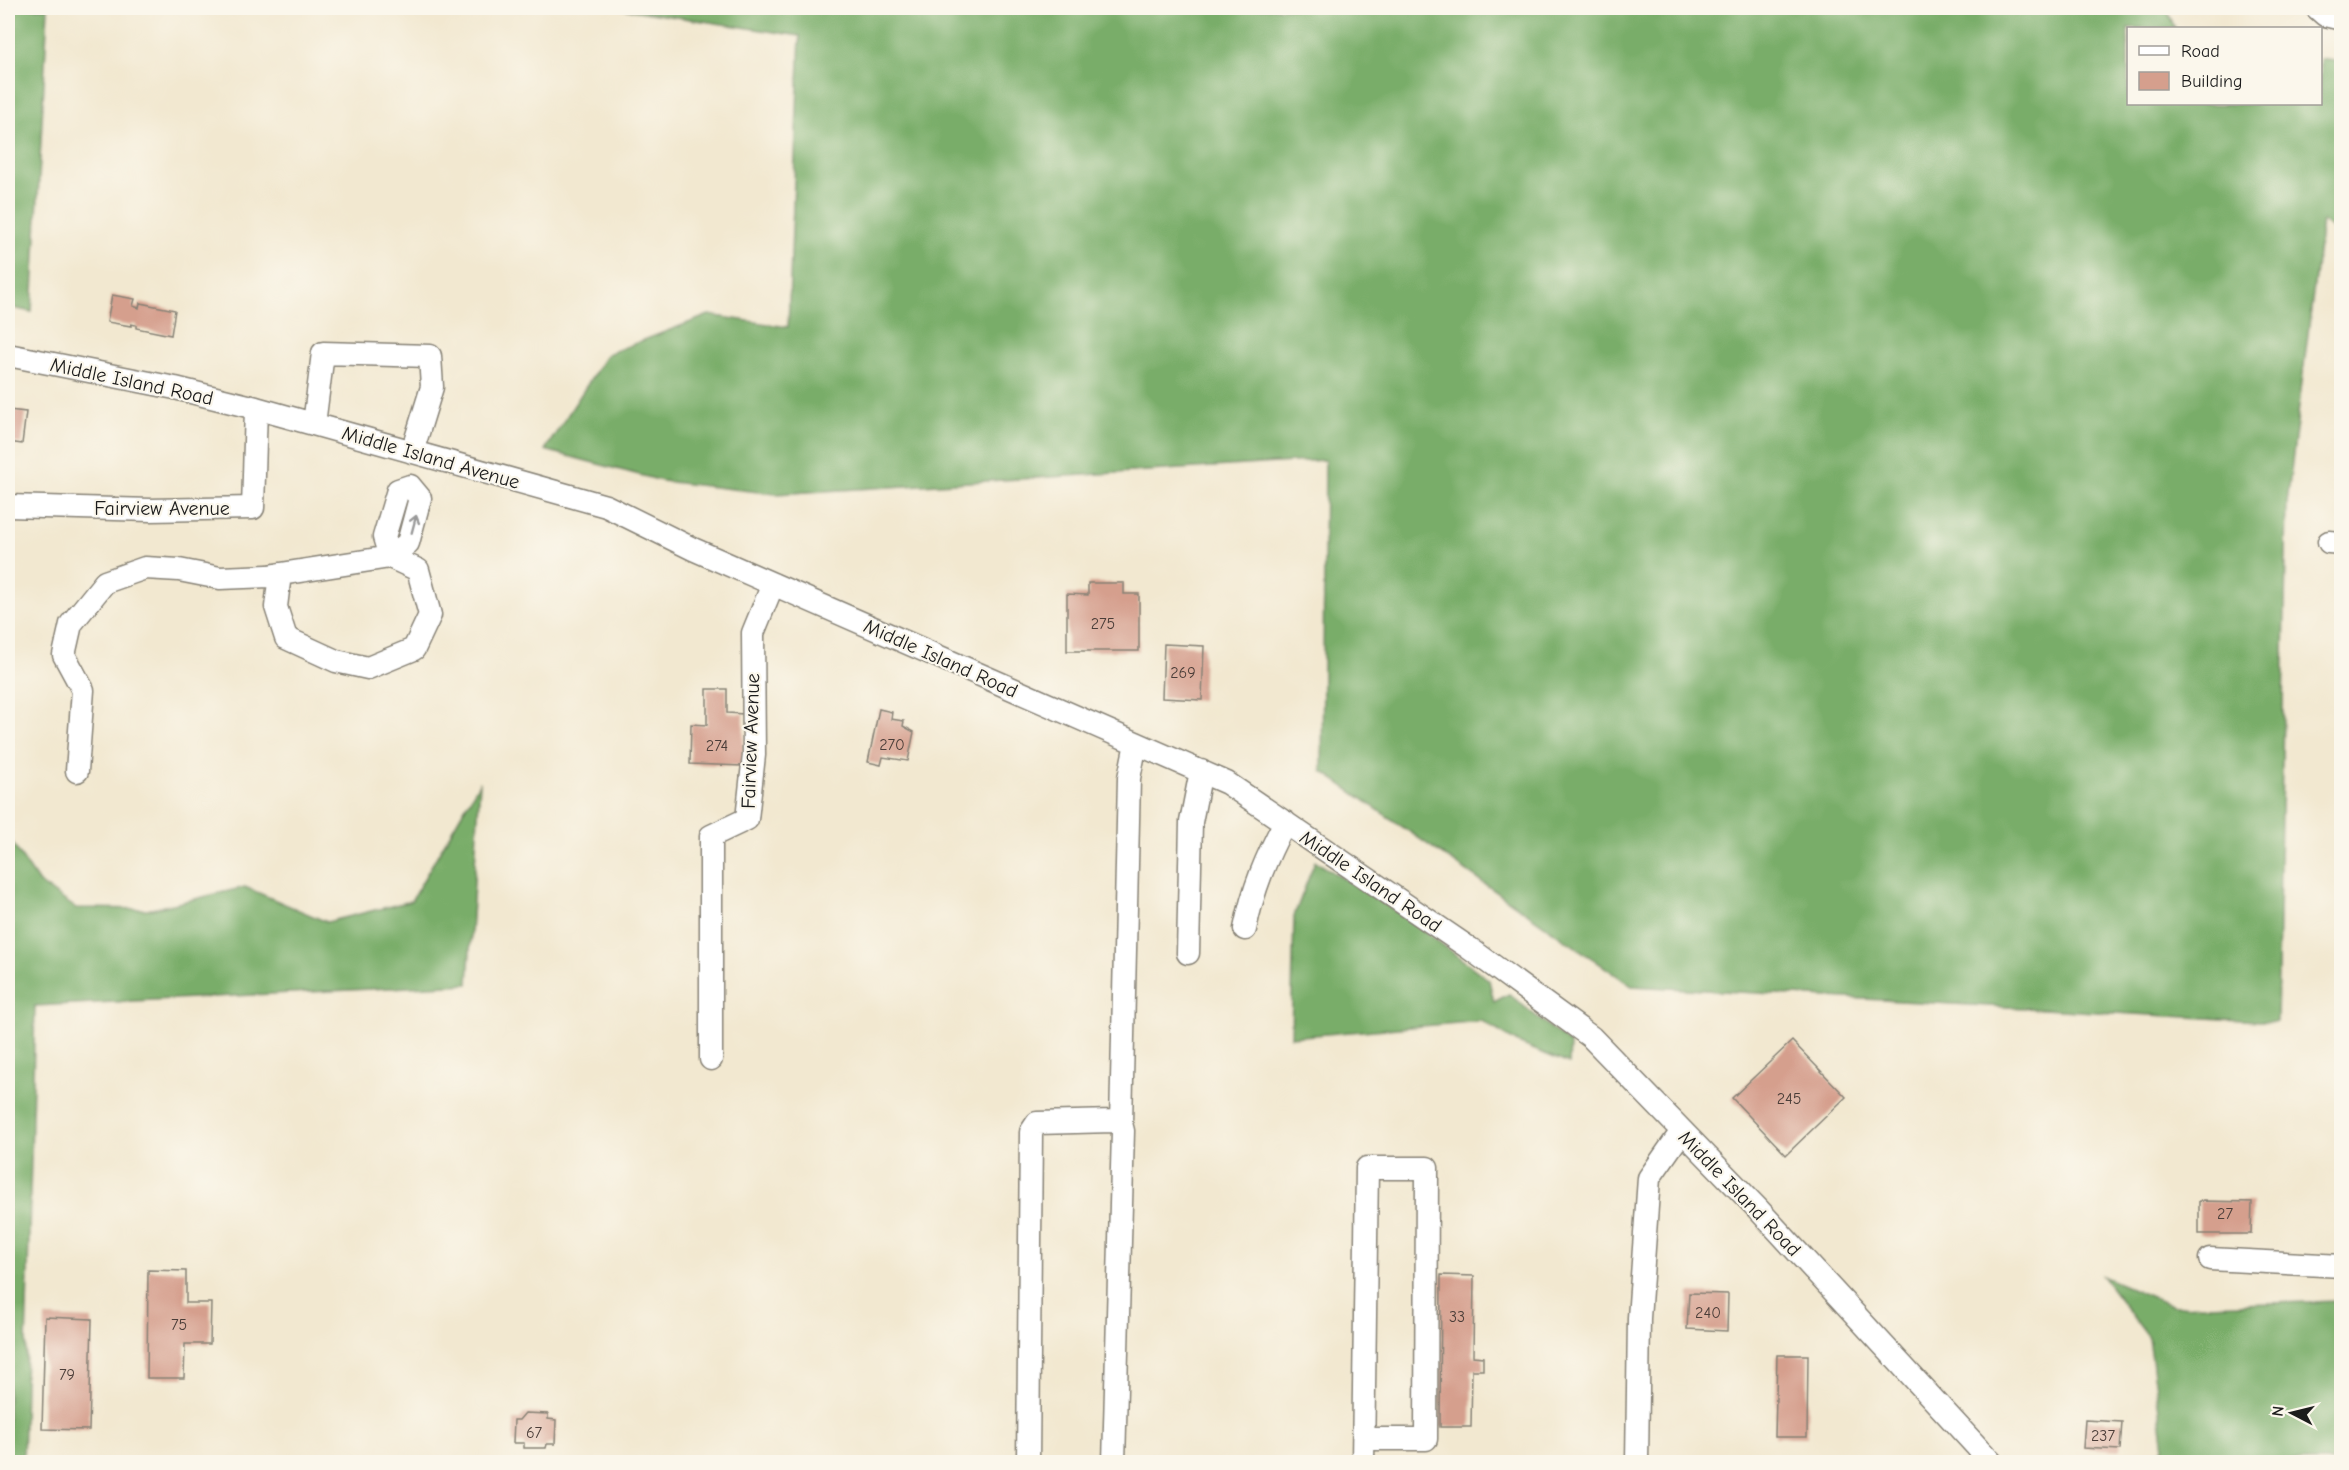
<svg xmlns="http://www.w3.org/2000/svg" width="2349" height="1470" font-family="'Comic Neue',sans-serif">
  <rect width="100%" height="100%" fill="#fbf7ec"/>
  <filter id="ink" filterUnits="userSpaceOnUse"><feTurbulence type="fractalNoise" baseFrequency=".0167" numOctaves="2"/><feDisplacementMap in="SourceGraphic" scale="12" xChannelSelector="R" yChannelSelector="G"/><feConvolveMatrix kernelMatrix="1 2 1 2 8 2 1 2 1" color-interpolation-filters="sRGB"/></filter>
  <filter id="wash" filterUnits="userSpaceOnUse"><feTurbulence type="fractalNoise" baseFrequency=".008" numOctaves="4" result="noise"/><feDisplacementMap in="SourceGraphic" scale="24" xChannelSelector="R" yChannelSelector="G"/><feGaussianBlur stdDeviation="1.35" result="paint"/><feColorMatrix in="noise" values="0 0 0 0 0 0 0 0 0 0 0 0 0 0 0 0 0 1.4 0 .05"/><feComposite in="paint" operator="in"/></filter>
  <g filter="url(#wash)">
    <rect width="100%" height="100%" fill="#f2e8d0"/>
    <path fill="#79ad69" stroke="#4a6442" stroke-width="1.5" d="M8,8h40l-16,304 -24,-5z
      M618,8h1548l9,20h-47v76h192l1,-45 20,3v174l-19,-15 -35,282 -10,519 -645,-36 -310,-215 3,-311 -549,34 -114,-13 -117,-31 62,-96 102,-39 79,12 12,-291z
      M480,782l-12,202 -433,22 -12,456h-15v-625l31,46 37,25 76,1 93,-22 82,35 84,-21z
      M1315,861l91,56 83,63 5,22 15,-8 61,50 -1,20 -51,-21 -36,-22 -191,16 3,-121z
      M2102,1276l71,30 168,-5v161h-186l9,-15 -15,-109z"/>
    <g id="blocks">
      <path fill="#d59f8d" d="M112,295l23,4 -2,7 6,2 1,-5 35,7 -4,25 -35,-7v-3l-5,-1v2l-24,-4z
        M8,410l18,2 -4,32 -14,-2z
        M1088,583h36v11h15v57h-72v-57l21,1z
        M1164,644l40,2 -2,54 -40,-2z
        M707,689h20v24l17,1 -1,52 -53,-2 1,-40 16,1z
        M879,709l13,3 -1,7 13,2 -1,5 11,6 -6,29 -25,-4 -2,8 -13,-3z
        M1792,1041l54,56 -60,58 -54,-57z
        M2199,1201l53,1 -1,32h-52z
        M148,1270l38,1v32h25l-1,41h-25l-1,34h-37z
        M1441,1275l33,1 -1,80 10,1v13h-11l-1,57h-31z
        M1689,1293l39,1 -1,37 -40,-2z
        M45,1317l47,2 -3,111 -47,-1z
        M1777,1355h31l-1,82h-32z
        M525,1413l23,1v5l8,1 -1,24h-8l-1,4h-22v-5h-11l1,-23h5z
        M2085,1420l37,2 -2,28 -37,-2z"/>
    </g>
  </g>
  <g filter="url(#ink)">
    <use href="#blocks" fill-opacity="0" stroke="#878276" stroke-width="1.5"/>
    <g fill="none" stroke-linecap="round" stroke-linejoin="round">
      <defs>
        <path id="minor" d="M2317,8l8,7 17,4
          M8,355l167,33 81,20 350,98 87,43 534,234 242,165 122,89 166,171 234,254
          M314,424l9,-71 107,3 2,31 -20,65
          M8,506l143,4 102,-2 3,-100
          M2329,542l13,1
          M280,574l-4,33 10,31 50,23 32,7 46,-19 16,-34 -12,-45 -28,-13 -6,-20 14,-47 12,-4
          M77,771l6,-81 -19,-35 7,-31 34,-42 40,-14 34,2 41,8 48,-2 122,-19 18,-14 12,-45 -10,-12
          M1245,929c8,-40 21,-71 40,-107
          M1188,953l3,-131 10,-51
          M711,1059v-223l36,-17 7,-64 -1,-122 20,-49
          M1121,1123l8,-345 7,-35
          M2210,1259l132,7
          M1028,1462l3,-330 6,-9 76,-2 8,2 2,8 -9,331
          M1363,1462l4,-294h60l-1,271h-62
          M1637,1462l2,-144 10,-140 33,-47"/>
      </defs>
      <use href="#minor" stroke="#878276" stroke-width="25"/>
      <use href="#minor" stroke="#fff" stroke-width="22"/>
    </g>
    <defs><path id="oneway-shaft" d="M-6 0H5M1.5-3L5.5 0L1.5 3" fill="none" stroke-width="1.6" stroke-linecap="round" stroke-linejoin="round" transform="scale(1.5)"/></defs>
    <use stroke="#999" href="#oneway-shaft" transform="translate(414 524) rotate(-75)"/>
  </g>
  <g text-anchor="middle" stroke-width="4.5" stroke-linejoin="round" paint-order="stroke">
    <g font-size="16" fill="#4a3d38">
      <text x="1103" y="629">275</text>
      <text x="1183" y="678">269</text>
      <text x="892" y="750">270</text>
      <text x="717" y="751">274</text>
      <text x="1789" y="1104">245</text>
      <text x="2225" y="1219">27</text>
      <text x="1708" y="1318">240</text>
      <text x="1457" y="1322">33</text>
      <text x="179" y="1330">75</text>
      <text x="67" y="1380">79</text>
      <text x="534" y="1438">67</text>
      <text x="2103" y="1441">237</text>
    </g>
    <g font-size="20" fill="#1c1c1c" stroke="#fbf7ec">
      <text transform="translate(132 381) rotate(12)" y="7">Middle Island Road</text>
      <text transform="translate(431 457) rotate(16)" y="7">Middle Island Avenue</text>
      <text x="162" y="515">Fairview Avenue</text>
      <text transform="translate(941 658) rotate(24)" y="7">Middle Island Road</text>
      <text transform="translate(750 741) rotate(-88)" y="7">Fairview Avenue</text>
      <text transform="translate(1371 881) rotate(34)" y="7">Middle Island Road</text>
      <text transform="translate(1740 1193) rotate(46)" y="7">Middle Island Road</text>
    </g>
  </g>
  <rect width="2349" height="1470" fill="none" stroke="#fbf7ec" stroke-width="30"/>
  <rect x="2127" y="27" width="195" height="78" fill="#fbf7ec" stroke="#a29f99" stroke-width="1.5"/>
  <rect x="2139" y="46" width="30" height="9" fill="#ffffff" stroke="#a29f99" stroke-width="1.5"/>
  <text x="2181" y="57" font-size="18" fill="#1c1c1c">Road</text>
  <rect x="2139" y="72" width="30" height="18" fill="#d59f8d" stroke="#a29f99" stroke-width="1.5"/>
  <text x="2181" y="87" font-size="18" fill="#1c1c1c">Building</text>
  <g transform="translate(2292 1413) rotate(277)" stroke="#fbf7ec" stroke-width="4.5" paint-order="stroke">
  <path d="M0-4.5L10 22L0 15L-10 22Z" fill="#1c1c1c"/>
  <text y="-9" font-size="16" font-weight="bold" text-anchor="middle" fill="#1c1c1c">N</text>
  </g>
</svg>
